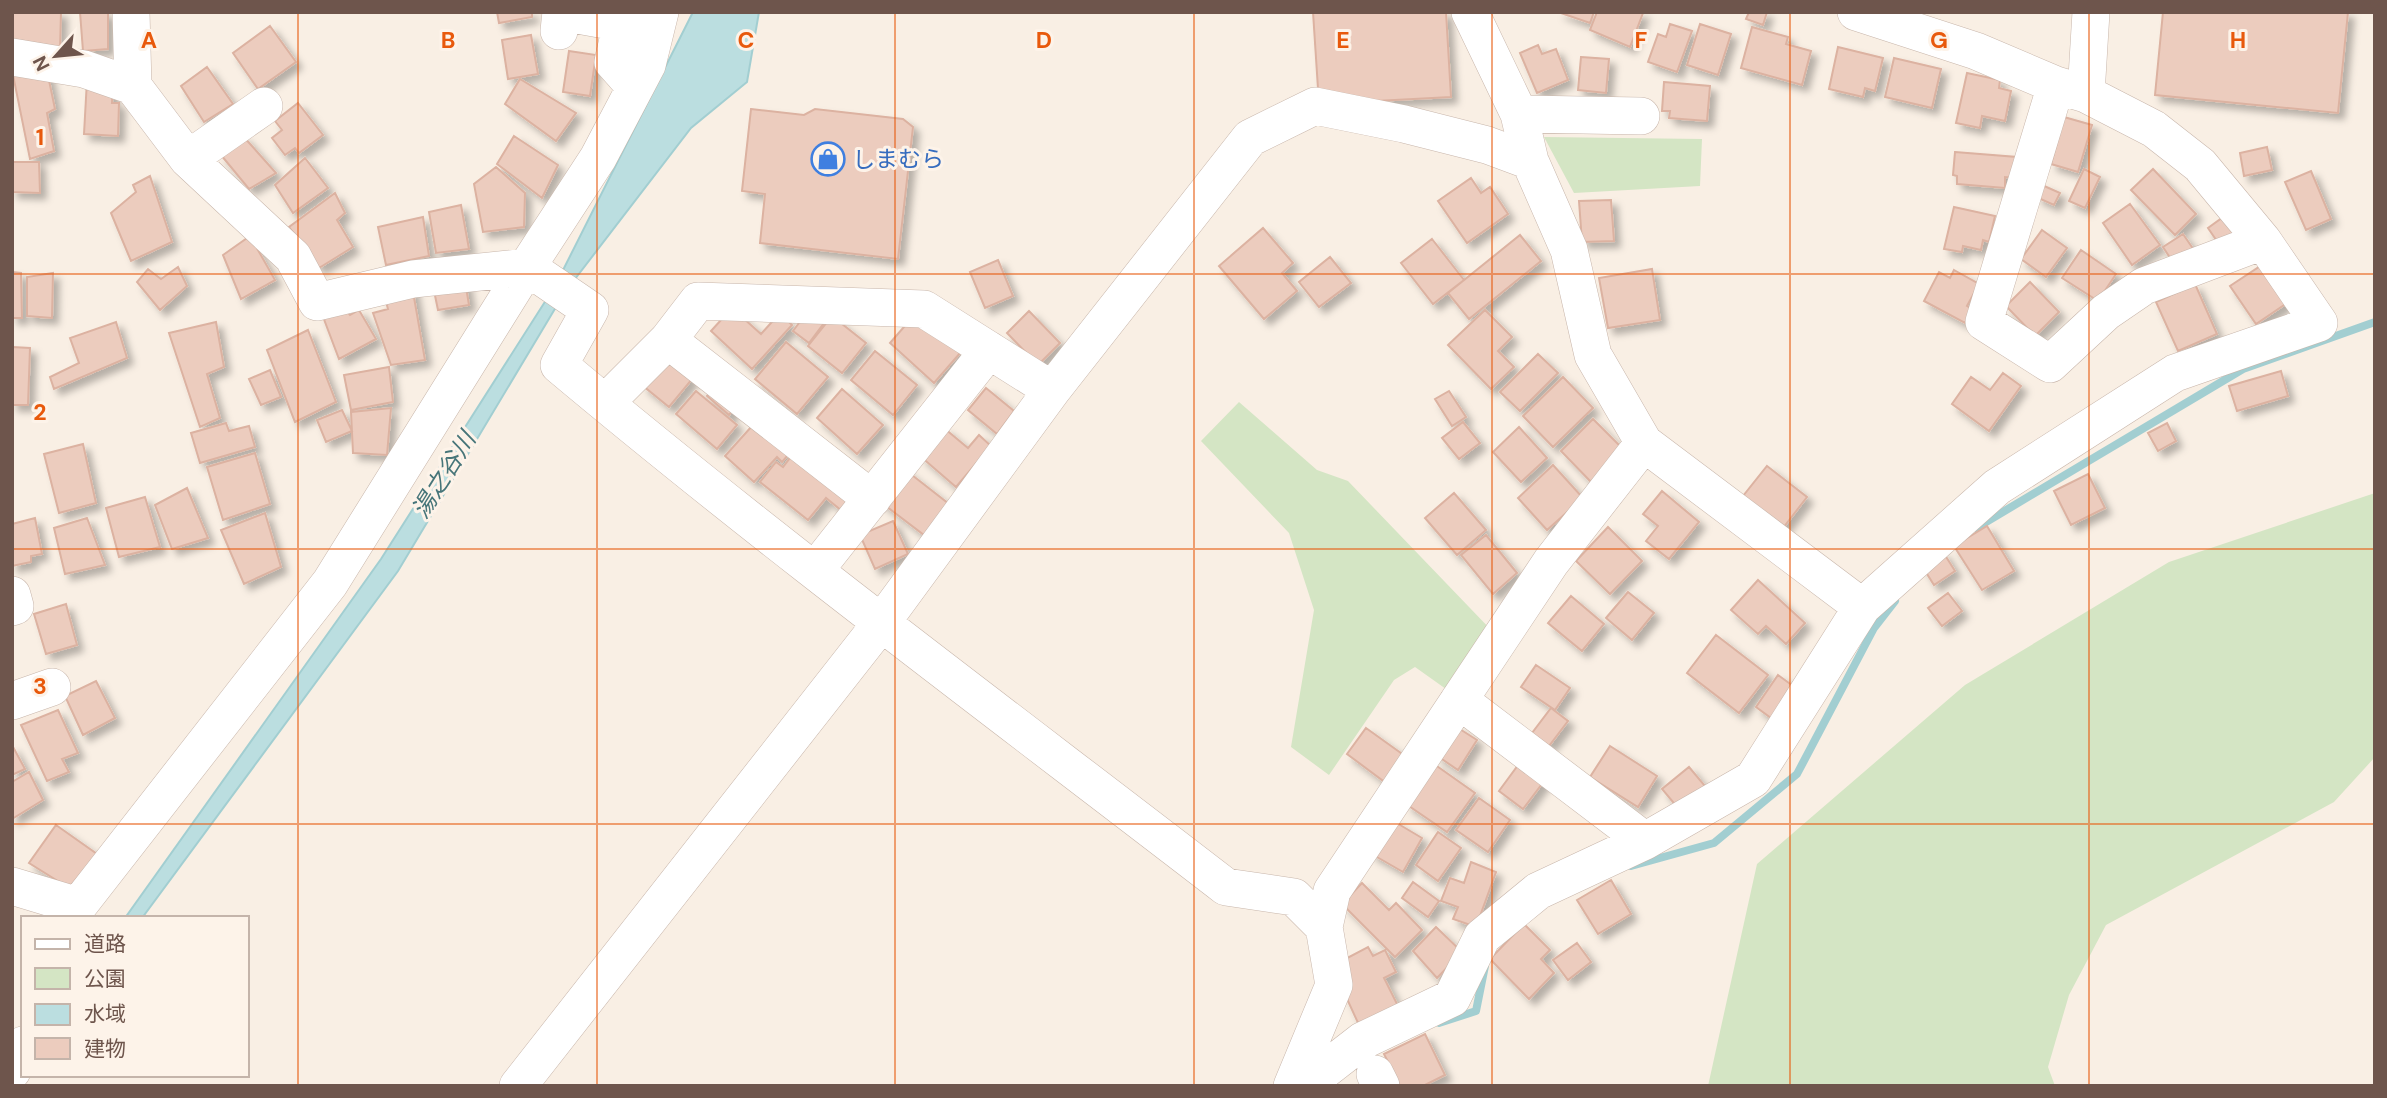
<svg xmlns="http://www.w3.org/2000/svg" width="2387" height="1098" font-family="'DM Sans','Noto Sans JP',sans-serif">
  <defs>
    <filter id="shadow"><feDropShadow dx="6" dy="6" stdDeviation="3.5" flood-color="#0004"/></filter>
  </defs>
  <rect width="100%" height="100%" fill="#f9efe4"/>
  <path fill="#d4e5c4" d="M1544,137l158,2 -2,47 -126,7z
    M1239,402l78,68 31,11 146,152 -41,61 -38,-27 -21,13 -65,95 -38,-28 23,-137 -25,-77 -88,-92z
    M2375,493v264l-41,45 -228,123 -37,70 -21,72 7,19h-347l49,-222 208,-179 204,-123z"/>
  <path fill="#bbdee0" stroke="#a2ced1" stroke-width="2" d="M693,12h66l-12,70 -56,46 -126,164 -167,279 -256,347h-17l256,-359 174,-273z"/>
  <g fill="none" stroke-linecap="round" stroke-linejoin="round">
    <path stroke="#a2ced1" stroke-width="8" d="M1976,528l267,-159 132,-47
      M1631,866l83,-23 83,-69 77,-146 21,-27
      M1439,1023l37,-12 9,-45"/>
  </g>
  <path fill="#ecccbe" stroke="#dcb2a1" stroke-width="2" filter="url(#shadow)" d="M12,12h49l-1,37 -48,-1z
    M80,12h28v37l-25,2z
    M497,12h35v5l-33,6z
    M1313,12h133l5,85 -132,7z
    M1558,12h36l-4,11z
    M1597,12l46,1 -13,34 -40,-17z
    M1749,12h18l-4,13 -17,-6z
    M2163,12h185l-10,101 -183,-18z
    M1670,24l22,7 -15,41 -29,-10 10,-28 8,3z
    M1700,24l31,10 -13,41 -31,-10z
    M270,26l26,36 -38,27 -25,-36z
    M1752,27l36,10 -2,7 25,7 -9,34 -61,-17z
    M531,35l7,39 -30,5 -6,-39z
    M1538,45l4,9 14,-5 12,31 -31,13 -17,-40z
    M1838,47l45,11 -8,33 -10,-3 -2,9 -34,-8z
    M569,51l27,4 -6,41 -27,-4z
    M1581,57l28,2 -3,34 -28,-3z
    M1894,58l47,11 -9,39 -47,-11z
    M46,66l9,43 -8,4 7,38 -24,8 -17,-84z
    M207,67l26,37 -29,18 -23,-36z
    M1967,73l33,7 -1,8 12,3 -6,30 -23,-5 -2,12 -24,-5z
    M520,79l56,34 -20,28 -51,-37z
    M87,80l26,2 -1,21h7l-1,33 -34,-2z
    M1664,82l46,4 -3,35 -38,-3 1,-7h-8z
    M298,103l25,32 -24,18 -4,-5 -10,7 -13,-17 10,-8 -7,-9z
    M751,109l53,6 11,-6 88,10 10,8 -15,132 -138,-16 5,-49 -23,-3z
    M2064,117l28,8 -14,47 -27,-8z
    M243,136l33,37 -27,16 -28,-34z
    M514,136l44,29 -16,33 -45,-34z
    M2267,147l5,23 -28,6 -4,-23z
    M1955,152l62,5 -2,21 -10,-1v11l-48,-4v-8l-4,-1z
    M305,158l23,30 -35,25 -18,-28z
    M12,162h27l1,31 -28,-1z
    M496,167l29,26 -1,34 -41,5 -9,-48z
    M2084,169l16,8 -15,31 -16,-7z
    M2153,169l43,45 -21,21 -44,-45z
    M2311,171l20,48 -25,11 -21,-48z
    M150,176l22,66 -41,19 -20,-48 25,-21 -3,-7z
    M1471,178l10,15 9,-6 18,27 -41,29 -29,-42z
    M2042,185l18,8 -6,12 -18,-8z
    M335,193l10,20 -8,7 16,27 -34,21 -30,-41z
    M1611,200l3,41 -32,1 -3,-41z
    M2130,204l30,41 -28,20 -29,-42z
    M461,205l8,44 -33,4 -7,-41z
    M1954,207l41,9 -6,26 -6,-2 -2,10 -18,-4 -1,6 -18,-3z
    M2226,215l13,19 -18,13 -13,-19z
    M423,217l6,39 -43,9 -8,-38z
    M1263,228l30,35 -11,10 15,18 -33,28 -45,-53z
    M2042,230l25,18 -21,29 -25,-18z
    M2183,234l15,22 -20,14 -15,-23z
    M1520,235l21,26 -72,58 -21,-26z
    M250,236l25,44 -34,19 -18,-44z
    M1432,239l32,41 -31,24 -32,-41z
    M2081,250l35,24 -18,27 -36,-23z
    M1330,257l21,26 -32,24 -20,-25z
    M998,260l15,36 -28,12 -15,-36z
    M2265,263l25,38 -34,23 -26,-38z
    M178,267l9,19 -27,24 -23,-28 11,-13 13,10z
    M1652,269l8,51 -52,8 -9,-50z
    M1954,270l25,14 -12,22 5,3 -7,14 -41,-22 15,-29 11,6z
    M12,272l9,1 1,45h-10z
    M53,273l-1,45 -25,-2v-39z
    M464,275l5,30 -31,5 -6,-29z
    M2030,282l29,30 -24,24 -29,-30z
    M2195,284l22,50 -39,17 -22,-49z
    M412,286l13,74 -34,5 -18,-52 15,-4 -5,-18z
    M342,305l8,10 9,-5 17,29 -37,20 -17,-45z
    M732,308l29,26 19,-21 12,12 -40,44 -41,-38z
    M1485,310l27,27 -14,14 16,16 -23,22 -43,-44z
    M808,311l16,12 -15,20 -16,-12z
    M1029,311l31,32 -22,22 -31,-32z
    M917,312l44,40 -27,31 -44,-40z
    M832,316l34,27 -24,30 -34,-27z
    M116,322l11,36 -73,31 -4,-12 29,-14 -9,-25z
    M216,322l8,45 -17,7 13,44 -20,9 -31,-94z
    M308,330l28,72 -41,20 -28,-72z
    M786,342l42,35 -31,37 -42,-35z
    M12,347l18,1 -2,57h-16z
    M875,351l42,34 -24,30 -42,-35z
    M1538,354l20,19 -38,38 -20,-19z
    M665,356l28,22 -24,29 -27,-22z
    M389,367l4,35 -42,8 -7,-35z
    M270,370l11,27 -20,8 -12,-26z
    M2281,371l7,25 -51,15 -8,-25z
    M2003,373l18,13 -32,45 -37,-27 19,-27 19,13z
    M1563,377l30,31 -40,39 -30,-31z
    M718,383l21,19 -10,13 -22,-19z
    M986,388l28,23 -17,23 -29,-24z
    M842,389l41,36 -26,29 -40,-36z
    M696,391l41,34 -20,24 -41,-35z
    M1449,391l17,26 -14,9 -17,-27z
    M391,408l-4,47 -34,-2 -2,-41z
    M342,410l10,21 -26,11 -9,-22z
    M761,416l34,31 -13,15 -5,-5 -23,25 -29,-26z
    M1593,419l32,32 -33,32 -31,-32z
    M1463,422l17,21 -21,16 -17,-21z
    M226,423l3,8 20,-5 6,21 -55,16 -9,-30z
    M2167,423l9,18 -18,10 -10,-18z
    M1519,427l28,31 -26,24 -28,-30z
    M944,428l24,20 11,-13 12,11 -35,41 -36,-31z
    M83,444l13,59 -37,10 -15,-59z
    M799,446l58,46 -15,19 -16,-13 -18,22 -48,-38 16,-20 7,5z
    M255,453l15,51 -47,16 -16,-53z
    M1553,465l30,33 -36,32 -29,-32z
    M1767,466l40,31 -24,31 -40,-32z
    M903,468l46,36 -25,31 -46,-35z
    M2088,474l17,34 -34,17 -17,-34z
    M187,488l21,50 -36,11 -17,-44z
    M1662,491l37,31 -30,37 -23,-18 12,-15 -15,-12z
    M1454,493l32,37 -29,25 -32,-37z
    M145,497l15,50 -41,10 -13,-49z
    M265,513l16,54 -37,17 -23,-54z
    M35,518l7,36 -11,2v6l-19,4v-42z
    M87,518l18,47 -40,9 -11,-46z
    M893,521l15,33 -33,15 -15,-34z
    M1987,526l27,45 -32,19 -28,-44z
    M1608,527l34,34 -32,33 -34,-33z
    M1486,535l31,38 -24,21 -32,-39z
    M1943,552l12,19 -21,14 -12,-19z
    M1758,580l47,43 -19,21 -20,-18 -8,8 -27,-24z
    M1628,592l26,21 -22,27 -26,-22z
    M1948,593l14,18 -20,15 -14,-18z
    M1571,596l33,28 -22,27 -34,-28z
    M66,604l11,41 -31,9 -12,-40z
    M1716,635l52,40 -29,38 -52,-40z
    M1536,665l34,23 -15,22 -34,-23z
    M1778,675l15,11 -22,32 -15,-11z
    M96,681l19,37 -32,17 -18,-39z
    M1551,708l17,13 -19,25 -17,-13z
    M58,710l20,43 -16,6 7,13 -22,9 -26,-56z
    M1455,726l22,14 -19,30 -22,-15z
    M1366,728l39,28 -19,27 -39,-29z
    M12,745l13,24 -13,6z
    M1610,746l47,30 -19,31 -48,-30z
    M1527,753l24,19 -28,37 -24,-18z
    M1434,764l41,29 -28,39 -41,-28z
    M1689,767l16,19 -27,22 -16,-19z
    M29,772l14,28 -31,19v-37z
    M1479,798l31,22 -22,32 -32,-22z
    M1390,819l32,19 -19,34 -33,-19z
    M56,825l41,29 -28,34 -40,-25z
    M1438,832l23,16 -23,33 -22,-16z
    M1471,862l25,10 -20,55 -23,-8 5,-12 -17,-6 9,-23 14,5z
    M1611,880l20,34 -33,20 -21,-34z
    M1413,882l26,19 -11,16 -26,-19z
    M1362,883l27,27 7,-7 26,27 -27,27 -53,-53z
    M1524,924l26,26 -9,9 13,14 -25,26 -39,-40z
    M1436,927l26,25 -25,26 -24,-27z
    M1577,943l14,19 -23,18 -15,-20z
    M1368,947l5,9 12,-6 11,22 -12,6 19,38 -39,20 -32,-70z
    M1425,1034l20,41 -22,11h-23l-16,-32z"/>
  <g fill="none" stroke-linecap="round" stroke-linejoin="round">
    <defs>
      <path id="minor" d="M131,12l2,74
        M624,12l-11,50 22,25
        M1470,12l49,102 11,47 39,89 24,105 51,88 218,164 135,-120 178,-114 144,-50 -56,-82 -63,-76 -46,-36 -68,-35 -30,-9 -80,-34 -120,-39
        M559,31l2,-19 61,11
        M12,57l72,12 49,17 55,73 105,98 24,45 96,-23 114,-12 63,43 -31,55c216,181 444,350 667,522l68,10 30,30
        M2056,85l-72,237 66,42 56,-52 38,-26 119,-45
        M2086,94l5,-82
        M1519,114l122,2
        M188,159l76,-53
        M668,340l204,159
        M605,403l63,-63 30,-39 226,8 128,81
        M816,569l173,-219
        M12,595l3,11 -3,1
        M1459,700l186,141
        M12,701l40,-14
        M12,886l66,20
        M74,918l4,-12 252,-323 197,-316 71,-109 49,-93 13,-53
        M12,1071l11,-26
        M1375,1074l6,12
        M518,1086l364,-464 170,-232 198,-252 65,-32 89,18 83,21 43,16
        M1292,1086l42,-101 -10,-58 8,-36 219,-329 93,-119
        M1304,1086l58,-45 90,-43 30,-61 56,-46 107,-50 108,-62 109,-172"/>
    </defs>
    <use href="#minor" stroke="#c8b6ab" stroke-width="38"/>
    <use href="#minor" stroke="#fff" stroke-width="37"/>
  </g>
  <path fill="none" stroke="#e8590c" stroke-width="2" stroke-opacity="0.55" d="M298,12v1074M597,12v1074M895,12v1074M1194,12v1074M1492,12v1074M1790,12v1074M2089,12v1074M12,274h2363M12,549h2363M12,824h2363"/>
  <defs>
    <symbol id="shop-ring" viewBox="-11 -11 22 22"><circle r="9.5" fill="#fdf3e9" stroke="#3f7fe0" stroke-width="1.5"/><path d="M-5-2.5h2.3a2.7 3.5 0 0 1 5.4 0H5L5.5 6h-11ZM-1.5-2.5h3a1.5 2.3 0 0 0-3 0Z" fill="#3f7fe0"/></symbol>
  </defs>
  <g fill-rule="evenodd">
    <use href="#shop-ring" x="809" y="140" width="38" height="38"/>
  </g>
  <g text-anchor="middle" stroke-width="6" stroke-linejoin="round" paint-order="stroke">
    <g font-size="23" fill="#366cbe" stroke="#fdf3e9" text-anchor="start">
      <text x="852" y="167">しまむら</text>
    </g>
    <g font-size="24" font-style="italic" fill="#467579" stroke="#fdf3e9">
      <text transform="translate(444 475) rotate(-58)" y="8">湯之谷川</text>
    </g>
  </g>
  <g font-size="23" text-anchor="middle" font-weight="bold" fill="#e8590c" stroke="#fdf3e9" stroke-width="6" stroke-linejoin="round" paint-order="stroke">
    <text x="149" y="48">A</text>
    <text x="448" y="48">B</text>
    <text x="746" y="48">C</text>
    <text x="1044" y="48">D</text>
    <text x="1343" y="48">E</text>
    <text x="1641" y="48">F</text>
    <text x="1939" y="48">G</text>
    <text x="2238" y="48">H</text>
    <text x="40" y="145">1</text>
    <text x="40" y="420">2</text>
    <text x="40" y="694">3</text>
  </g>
  <rect width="2387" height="1098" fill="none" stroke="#6e554c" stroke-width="28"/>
  <rect x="21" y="916" width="228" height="161" fill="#fdf3e9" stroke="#c4b4aa" stroke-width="2"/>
  <rect x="35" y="939" width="35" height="10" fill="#ffffff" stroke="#c4b4aa" stroke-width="2"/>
  <text x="84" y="951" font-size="21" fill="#6e554c">道路</text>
  <rect x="35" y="968" width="35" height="21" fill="#d4e5c4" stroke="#c4b4aa" stroke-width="2"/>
  <text x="84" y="986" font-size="21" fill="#6e554c">公園</text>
  <rect x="35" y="1004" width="35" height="21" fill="#bbdee0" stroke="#c4b4aa" stroke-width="2"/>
  <text x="84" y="1021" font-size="21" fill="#6e554c">水域</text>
  <rect x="35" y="1038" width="35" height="21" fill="#ecccbe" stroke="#c4b4aa" stroke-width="2"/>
  <text x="84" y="1056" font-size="21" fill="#6e554c">建物</text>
  <g transform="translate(56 56) rotate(243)" stroke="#fdf3e9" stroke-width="5" paint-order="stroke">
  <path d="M0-5L12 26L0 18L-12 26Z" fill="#6e554c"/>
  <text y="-10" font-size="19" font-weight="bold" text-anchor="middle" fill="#6e554c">N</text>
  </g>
</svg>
